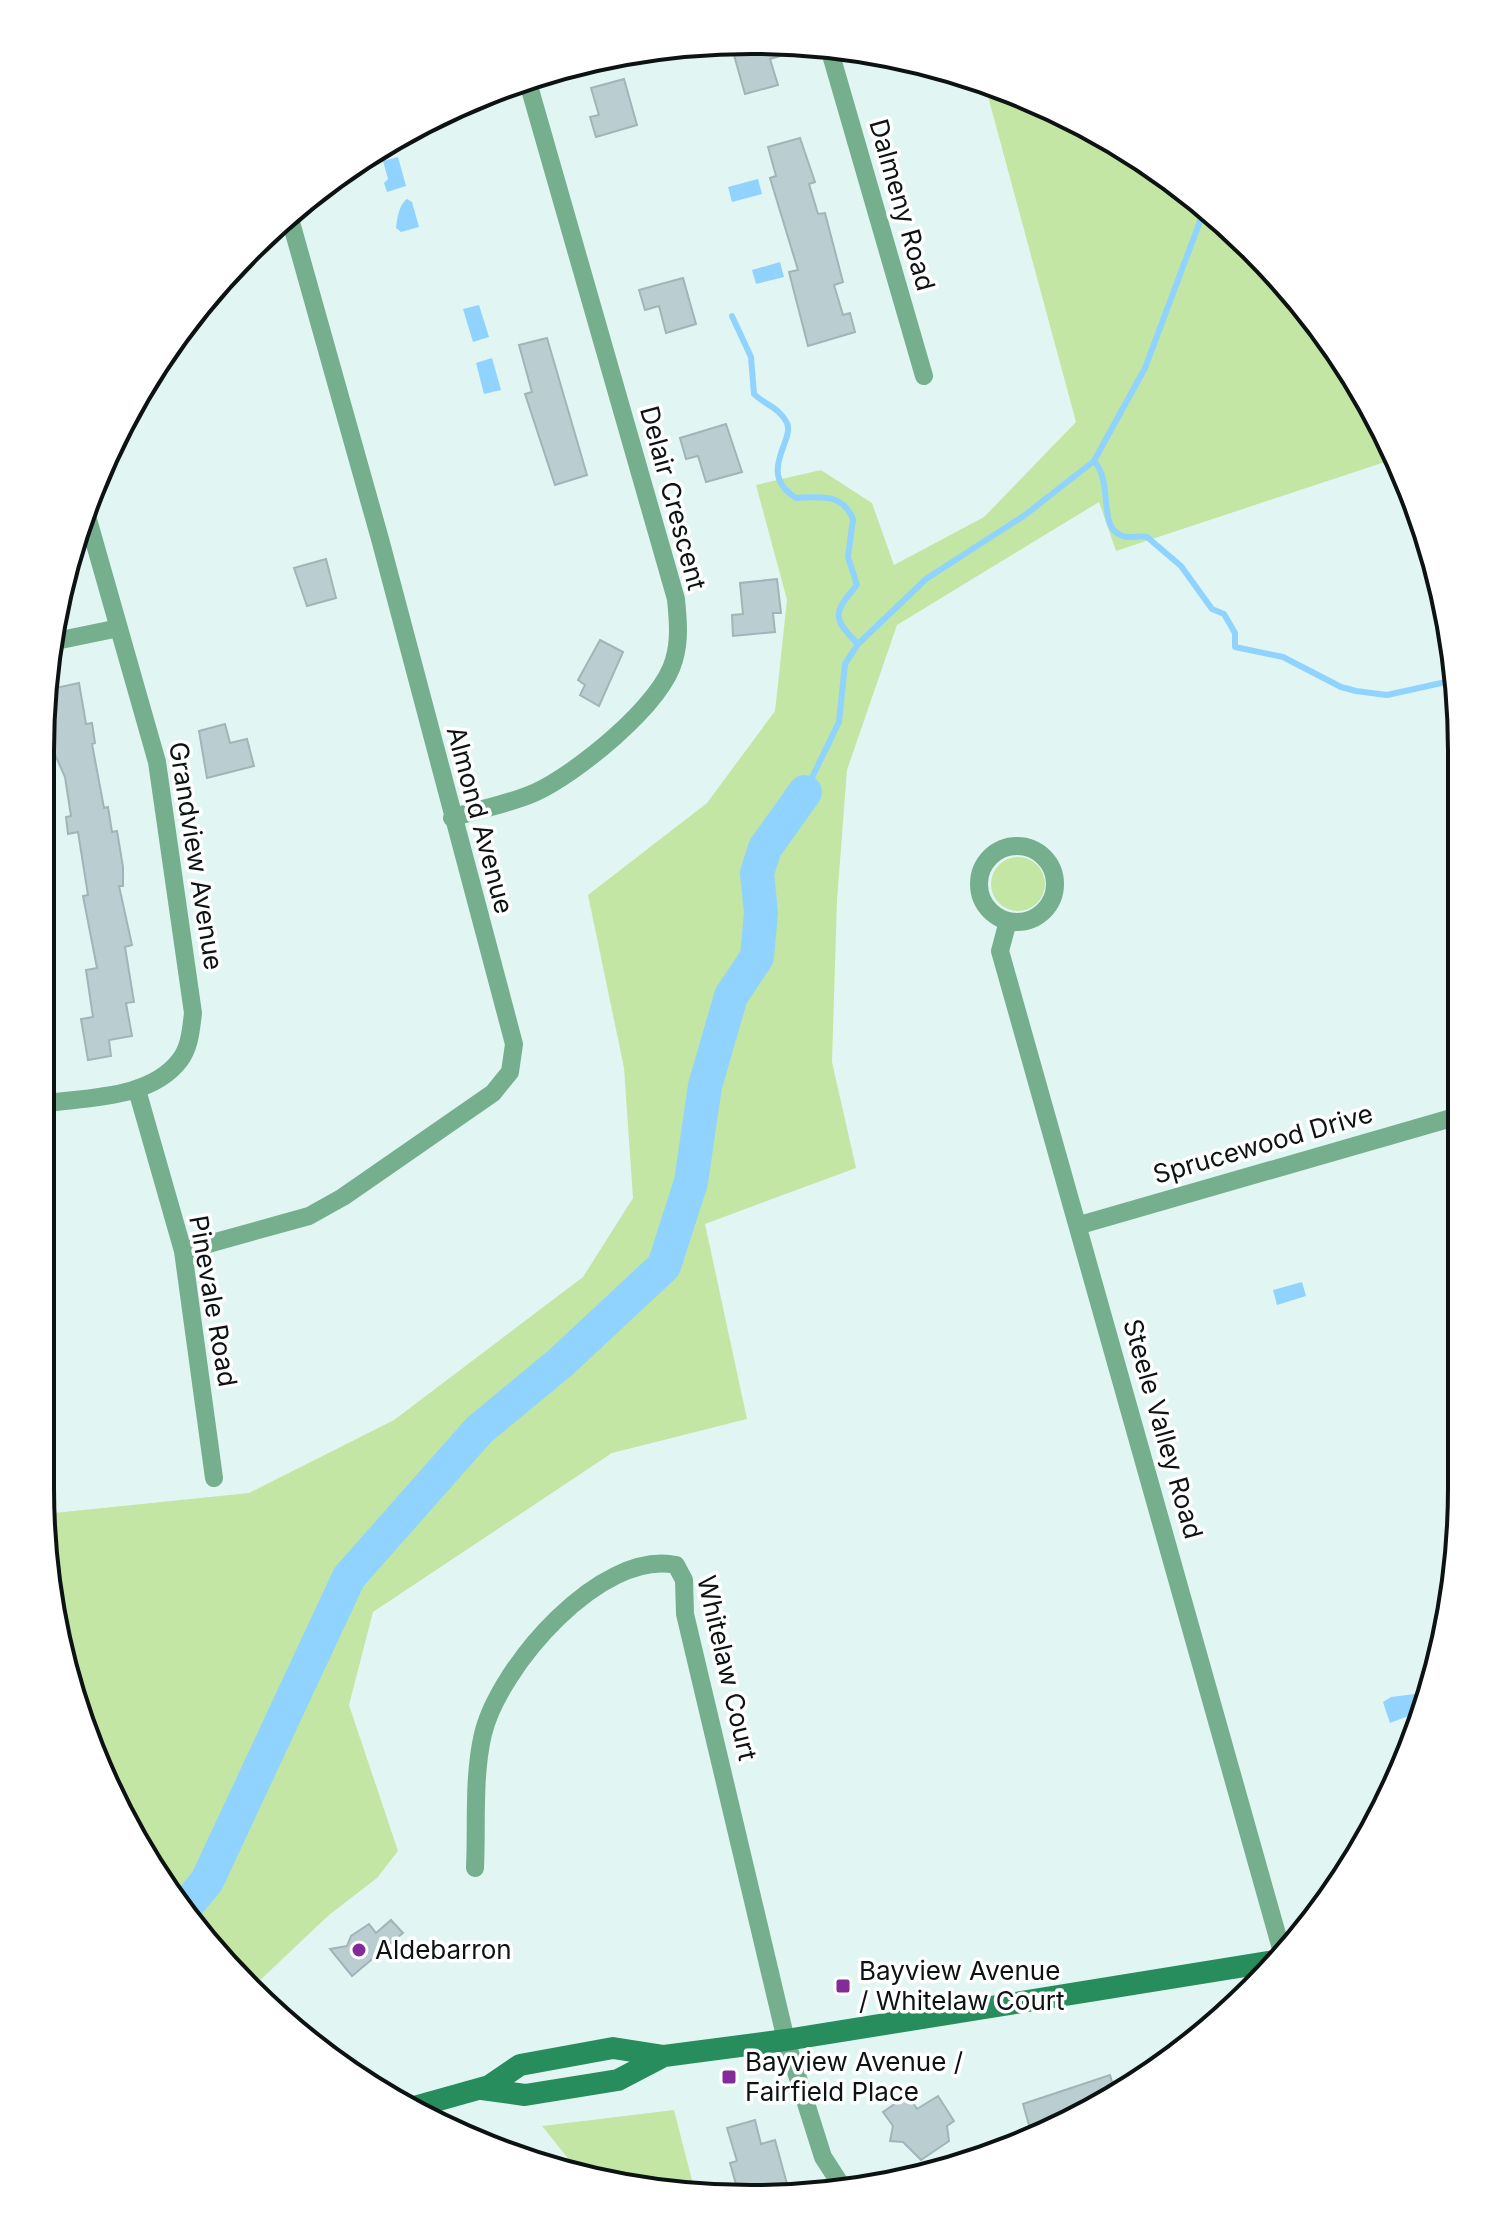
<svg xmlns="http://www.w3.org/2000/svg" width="1502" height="2239" font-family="Inter,sans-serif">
  <rect width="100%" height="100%" fill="#e1f6f3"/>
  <path fill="#c3e6a5" d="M997,86l26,8 123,66 107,88 89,108 55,102 -281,93 -17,-49 -202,123 -50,145 -10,130 -5,162 24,106 -151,56 42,195 -135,34 -239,159 -24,93 49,146 -21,27 -48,37 -74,70 -95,-102 -82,-167 -34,-202 205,-21 145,-73 189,-143 50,-79 -9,-130 -36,-173 119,-92 68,-92 12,-111 -31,-115 65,-15 51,33 22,62 90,-48 92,-95 -90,-333z
    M991 884a27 27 0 1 1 54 0a27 27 0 1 1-54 0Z
    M674,2110l22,86 -121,-29 -33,-41z"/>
  <path fill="#90d3ff" d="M398,157l8,29 -19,6 -3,-9 4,-4 -5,-18z
    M758,179l4,15 -30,8 -4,-15z
    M407,199l5,3 7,25 -18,5 -5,-4c1,-9 3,-24 11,-29z
    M780,262l4,15 -28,7 -4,-14z
    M479,305l10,32 -16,5 -10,-33z
    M492,358l9,32 -17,4 -8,-31z
    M1302,1282l4,14 -29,9 -4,-15z
    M1415,1694l4,18 -29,11 -7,-21 8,-5z"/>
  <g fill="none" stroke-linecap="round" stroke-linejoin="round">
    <path stroke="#90d3ff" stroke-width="6" d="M732,316l19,41 3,37c11,11 25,13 33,29 8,18 -31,50 9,75 22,-1 46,-6 57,21l-5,38 9,28c-24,28 -25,33 1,59l-13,20 -6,58 -34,70
      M1094,461c20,22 3,66 28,75 7,3 17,-1 25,1l34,29 31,43 12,5 11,19v14l48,10 58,30 15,4 31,4 68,-15
      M858,644l68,-65 99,-64 69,-54 51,-93 60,-160"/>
    <path stroke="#90d3ff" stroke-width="34" d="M184,1909l23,-28 142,-304 130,-147 81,-67 104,-97 27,-84 14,-96 26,-90 26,-39 4,-44 -4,-40 8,-25 40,-56"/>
  </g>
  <path fill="#baced2" stroke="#a1b4b8" stroke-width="2" d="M759,41l17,1 4,14 -10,3 8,26 -33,9 -13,-46z
    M624,79l13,46 -41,12 -6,-20 9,-2 -8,-27z
    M800,138l15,44 -6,2 9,30 7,-1 18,69 -9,3 9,30 7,-2 5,19 -47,14 -19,-74 9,-2 -28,-92 6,-2 -8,-29z
    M683,278l13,46 -30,9 -7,-27 -14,4 -6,-20z
    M547,338l40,137 -32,10 -30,-91 7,-2 -13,-47z
    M726,424l16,48 -36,10 -8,-26 -12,3 -6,-21z
    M326,559l10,39 -29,8 -13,-38z
    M777,579l4,34h-8l2,19 -42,4 -1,-21 11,-1 -3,-31z
    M600,640l23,12 -24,54 -19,-11 5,-10 -7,-5z
    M79,683l7,41 6,-1 3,20 -3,1 12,64 4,-1 4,25 5,-1 6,36v19h-4l13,59 -7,2 9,55 -8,1 6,33 -23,4 2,16 -23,4 -7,-41 12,-2 -7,-47 11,-2 -14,-72 5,-1 -10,-63 -10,2 -2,-17 5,-1 -6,-39 -13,-29 -5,-30h-4l3,-28z
    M225,724l5,19 17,-4 7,27 -47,12 -8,-47z
    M391,1920l12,13 -51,43 -22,-27 17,-3 4,-10 18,-12 7,9z
    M1110,2075l6,21 -10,8 -75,28 -8,-28z
    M908,2095l9,14 21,-13 16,25 -7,5 2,15 -28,19 -18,-18 -13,-1 3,-15 -10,-14z
    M755,2120l6,24 14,-4 12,44 -48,11 -9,-32 7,-2 -10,-33z"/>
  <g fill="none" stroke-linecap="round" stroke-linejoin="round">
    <path stroke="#75af8d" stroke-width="18" d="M829,48l95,328
      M51,642l68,-14
      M452,818c27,-9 57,-14 82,-25 42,-19 128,-88 140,-133 6,-20 4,-40 2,-61l-149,-520
      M979 884a38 38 0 1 1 76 0a38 38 0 1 1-76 0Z
      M1008,921l-8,30 282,1001
      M137,1090l46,161 31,227
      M40,1104c44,-7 110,-4 140,-44 10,-13 11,-31 13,-47l-36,-251 -70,-246
      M1080,1225l382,-110
      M183,1251l126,-35 34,-19 150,-104 17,-21 4,-28 -134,-505 -91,-324
      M475,1868c2,-43 -2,-92 8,-134 16,-67 118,-185 193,-169l8,15 1,34 101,426 37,117 20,31"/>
    <path stroke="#288d5c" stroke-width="22" d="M482,2089l43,6 93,-15 46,-24
      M414,2107l75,-21 31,-21 93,-17 51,8 122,-16 489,-79"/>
  </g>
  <g fill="#832b99" stroke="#fff" stroke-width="3">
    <circle cx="359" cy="1950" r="8"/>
    <rect x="835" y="1978" width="16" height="16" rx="4"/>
    <rect x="721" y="2069" width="16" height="16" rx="4"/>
  </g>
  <g text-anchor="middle" stroke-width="7" stroke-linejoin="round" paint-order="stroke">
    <g font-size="26" fill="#0c1312" stroke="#fff">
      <text transform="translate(902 205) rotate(74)" y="9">Dalmeny Road</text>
      <text transform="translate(673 498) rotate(75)" y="9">Delair Crescent</text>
      <text transform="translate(480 820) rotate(75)" y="9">Almond Avenue</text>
      <text transform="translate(196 856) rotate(81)" y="9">Grandview Avenue</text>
      <text transform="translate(1263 1144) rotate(-16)" y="9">Sprucewood Drive</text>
      <text transform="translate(213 1301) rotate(80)" y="9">Pinevale Road</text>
      <text transform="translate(1163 1429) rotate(74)" y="9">Steele Valley Road</text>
      <text transform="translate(727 1668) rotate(77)" y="9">Whitelaw Court</text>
    </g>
    <g font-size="26" fill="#0c1312" stroke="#fff" text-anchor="start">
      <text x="375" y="1959">Aldebarron</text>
      <text x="859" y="1980">Bayview Avenue<tspan x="859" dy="30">/ Whitelaw Court</tspan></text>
      <text x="745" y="2071">Bayview Avenue /<tspan x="745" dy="30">Fairfield Place</tspan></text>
    </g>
  </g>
  <path d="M0 0H1502V2239H0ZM751 54H751A697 697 0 0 1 1448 751V1488A697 697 0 0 1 751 2185H751A697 697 0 0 1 54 1488V751A697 697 0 0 1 751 54Z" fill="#fff" fill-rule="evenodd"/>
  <path fill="none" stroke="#0c1312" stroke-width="4" d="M751 54H751A697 697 0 0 1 1448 751V1488A697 697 0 0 1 751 2185H751A697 697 0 0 1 54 1488V751A697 697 0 0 1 751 54Z"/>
</svg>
